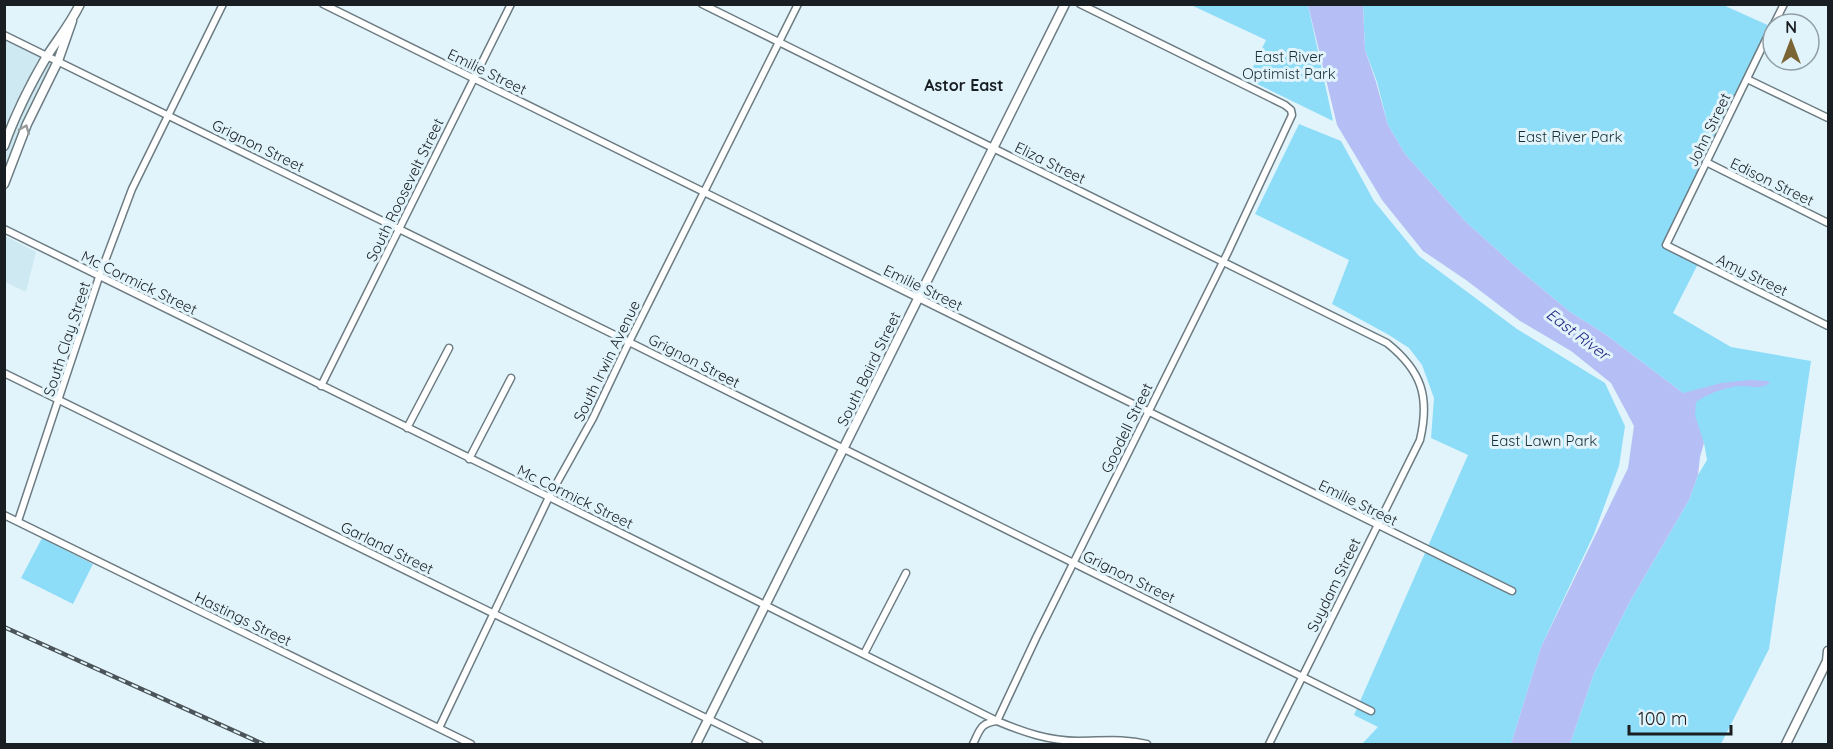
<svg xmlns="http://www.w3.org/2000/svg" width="1833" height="749" font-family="Quicksand,sans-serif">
  <rect width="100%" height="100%" fill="#e2f4fb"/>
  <path fill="#cee9f2" d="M5,35l53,26 -53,123z
    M5,236l31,16 -10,40 -21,-10z"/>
  <path fill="#8dddf9" d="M1363,4h358l51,23 -106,216 33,19 -26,51 58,34 80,14 -42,288 -48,95h-151l24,-71 34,-68 61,-105 9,-25 9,-15 -3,-17 -21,-50 -78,-59 -35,-22 -53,-44 -51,-46 -61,-68 -17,-29 -11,-43 -12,-32z
    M1191,5h117l25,116 -86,-42 19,-39z
    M1299,124l42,17 33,60 45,55 98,73 88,54 20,43 -6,40 -25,68 -53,113 -30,97h-149l16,-17 -24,-12 114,-260 -37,-17 3,-40 -12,-33 -13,-17 -20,-13 -57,-31 17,-44 -94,-46z
    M42,538l51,26 -20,40 -52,-26z"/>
  <path fill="#b6bff5" d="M1308,5h55l2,45 11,32 12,43 17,29 61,68 51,46 53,44 35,22 78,59 38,-10 29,-3 17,1 3,2c-11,7 -16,3 -28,3 -14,0 -35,8 -46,16l-1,13 9,28 -4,14 -2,18 -9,25 -61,105 -34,68 -24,71h-59l30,-97 87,-179 6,-42 -23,-43 -40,-32 -51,-30 -54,-41 -43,-29 -41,-51 -45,-75z"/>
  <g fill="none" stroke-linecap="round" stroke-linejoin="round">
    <defs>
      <path id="street" d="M323,4l1189,587
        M702,4l685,339c35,28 43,54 33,97l-151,304
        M1774,24l10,-20
        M1773,25l-107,220 162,81
        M4,35l625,307 742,369
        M1747,79l81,39
        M1706,162l122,61
        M4,229l545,268 448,224c26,11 52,20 81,20 24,0 45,-3 69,3
        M4,373l755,371
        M321,386l190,-382
        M407,428l42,-80
        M469,459l42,-81
        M4,515l467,229
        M18,521l81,-244 33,-88 91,-185
        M864,654l42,-81
        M439,728l110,-231 44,-79 36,-76 169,-338
        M973,744c7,-14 7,-21 24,-23l39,-83 191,-384 65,-139 -1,-5 -6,-5 -205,-101"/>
      <path id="secondary" d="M4,146c11,-31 26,-61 43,-90 11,-17 24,-33 33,-52
        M4,184l23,-60 31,-63 14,-40
        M696,744l369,-740
        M1786,744l41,-83 1,-10"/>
    </defs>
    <use href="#street" stroke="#6c7c82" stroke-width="9"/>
    <use href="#secondary" stroke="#6c7c82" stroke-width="11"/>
    <use href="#street" stroke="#fff" stroke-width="6"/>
    <use href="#secondary" stroke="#fff" stroke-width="8"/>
    <defs>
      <path id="rail" d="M4,627l259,117"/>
    </defs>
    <use href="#rail" stroke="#4b5458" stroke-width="4.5"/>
    <use href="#rail" stroke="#e2f4fb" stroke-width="2" stroke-dasharray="7" stroke-linecap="butt"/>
  </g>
  <defs><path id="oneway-chevron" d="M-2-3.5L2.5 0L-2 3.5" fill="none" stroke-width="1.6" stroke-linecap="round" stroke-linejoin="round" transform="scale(1.5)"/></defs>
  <use stroke="#979a9b" href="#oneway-chevron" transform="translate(25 129) rotate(-68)"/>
  <g text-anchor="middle" stroke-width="6" stroke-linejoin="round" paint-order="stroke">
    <g font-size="15" fill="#192f37" stroke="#e2f4fb">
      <text x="1289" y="62">East River<tspan x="1289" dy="17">Optimist Park</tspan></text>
      <text x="1570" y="142">East River Park</text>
      <text x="1544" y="446">East Lawn Park</text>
    </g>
    <g font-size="15" fill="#181e21" stroke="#e2f4fb">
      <text transform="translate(487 72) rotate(26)" y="5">Emilie Street</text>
      <text transform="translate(1709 130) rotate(-64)" y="5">John Street</text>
      <text transform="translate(258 146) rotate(26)" y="5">Grignon Street</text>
      <text transform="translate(1050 163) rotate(26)" y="5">Eliza Street</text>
      <text transform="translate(1772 182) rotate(26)" y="5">Edison Street</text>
      <text transform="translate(405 190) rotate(-64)" y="5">South Roosevelt Street</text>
      <text transform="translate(1752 275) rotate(26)" y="5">Amy Street</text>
      <text transform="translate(139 283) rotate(26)" y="5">Mc Cormick Street</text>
      <text transform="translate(923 288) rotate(26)" y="5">Emilie Street</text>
      <text transform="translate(67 339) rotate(-72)" y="5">South Clay Street</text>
      <text transform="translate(607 361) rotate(-64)" y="5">South Irwin Avenue</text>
      <text transform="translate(694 361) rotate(27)" y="5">Grignon Street</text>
      <text transform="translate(869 369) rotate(-64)" y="5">South Baird Street</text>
      <text transform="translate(1127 428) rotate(-64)" y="5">Goodell Street</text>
      <text transform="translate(575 497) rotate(26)" y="5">Mc Cormick Street</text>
      <text transform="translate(1358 503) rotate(26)" y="5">Emilie Street</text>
      <text transform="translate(387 548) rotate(26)" y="5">Garland Street</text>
      <text transform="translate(1129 577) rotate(26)" y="5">Grignon Street</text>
      <text transform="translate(1334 585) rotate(-64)" y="5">Suydam Street</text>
      <text transform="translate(243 619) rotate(26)" y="5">Hastings Street</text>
    </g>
    <g font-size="16" font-weight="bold" fill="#181e21" stroke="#e2f4fb">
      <text x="964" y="91">Astor East</text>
    </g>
    <g font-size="16" font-style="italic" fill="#282284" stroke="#e2f4fb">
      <text transform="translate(1578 334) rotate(37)" y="6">East River</text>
    </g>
  </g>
  <rect width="1833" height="749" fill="none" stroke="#181e21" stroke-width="12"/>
  <g transform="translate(1791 42)"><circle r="28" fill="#e2f4fb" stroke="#919ea4" stroke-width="1.5"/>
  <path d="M0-4.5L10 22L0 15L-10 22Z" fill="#7a6534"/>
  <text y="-9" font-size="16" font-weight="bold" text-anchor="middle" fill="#181e21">N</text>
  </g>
  <path d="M1629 725v9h102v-9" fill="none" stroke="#181e21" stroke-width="3"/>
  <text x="1638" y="725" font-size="18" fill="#181e21" stroke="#e2f4fb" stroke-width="4.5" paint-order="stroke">100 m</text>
</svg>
